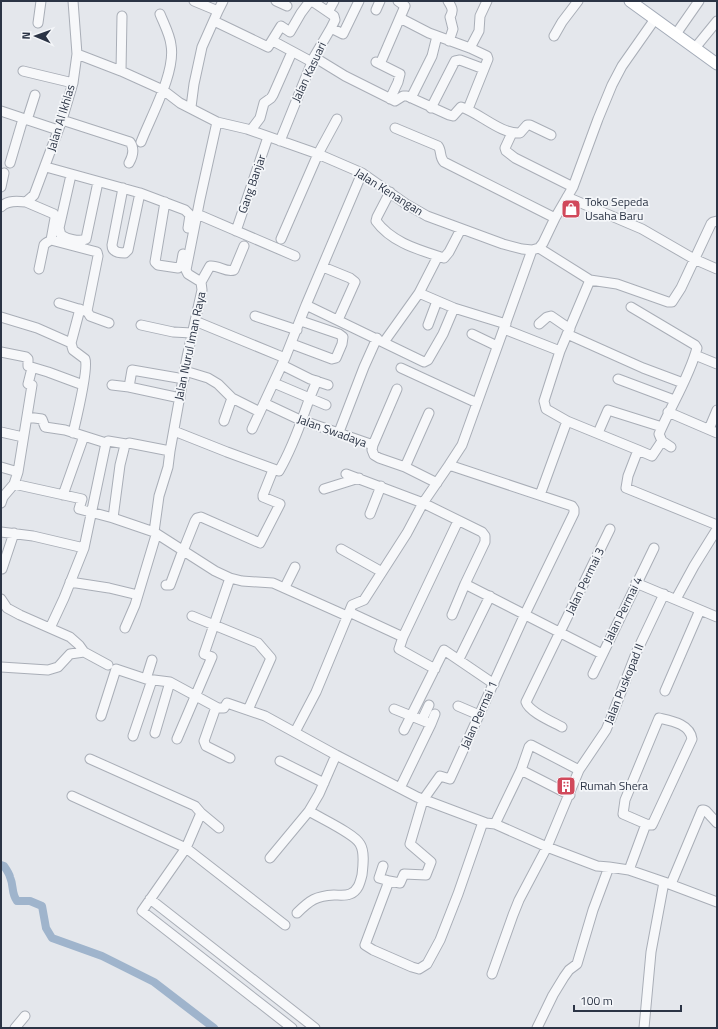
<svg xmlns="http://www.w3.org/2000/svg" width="718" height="1029" font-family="'Titillium Web',sans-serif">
  <rect width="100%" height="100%" fill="#e4e7ec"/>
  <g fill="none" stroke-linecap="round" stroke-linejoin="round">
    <path stroke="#9fb4cc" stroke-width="8" d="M1,865l3,1c2,3 5,7 6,11 4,9 1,16 7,24h13l12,5 4,22 6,10 50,18 52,26 60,46"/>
    <defs>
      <path id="minor" d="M276,1l11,5
        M312,1l22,15 1,4 -4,8
        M448,1c4,7 6,9 2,16l3,12 -4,12
        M376,10l4,-9
        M218,11l5,-10
        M328,12l6,-11
        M400,18l29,15 41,15 17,8 1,3 -20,50
        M214,21l54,26 13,-21 9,6 11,-19 9,-12
        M38,23l3,-22
        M676,34l23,-33
        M554,36l8,-14 16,-21
        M273,41l39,21
        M470,48l9,-17 1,-15 7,-15
        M695,48l22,-27
        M77,54l44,17 42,19 17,13 37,19 30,7 71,25 44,19 44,31 21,12 76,28 19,5 10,1 7,-2
        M314,57l31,19 50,25 8,-5h4l42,19 4,1 8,-9c19,6 39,27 59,26l7,-8h3l21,10
        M376,62l24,12 -2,8 -8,17
        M380,64l25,-58 -7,-5
        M23,71l50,12
        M121,71l1,-55
        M411,98l21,-42 5,-20
        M191,107l3,-23 8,-37 16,-36 -24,-10
        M431,108l24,-47 5,-1 24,9
        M1,111l57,19
        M27,120l8,-25
        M62,120l68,22c5,7 3,14 -1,21
        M395,128l43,18c4,5 1,11 6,16l111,56
        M251,130l9,-12 4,-15 7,-5 2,-3 19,-43
        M512,133l-7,15 1,3 9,7 58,29
        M280,141l34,-84 17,-29 12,6 16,-33
        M141,142c10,-26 35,-70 30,-97 -1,-10 -7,-21 -11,-31
        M10,163l13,-44
        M46,167l94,26 45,17 5,5 -2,13
        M71,175l-12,53 2,7c6,4 18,7 25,4l12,-57
        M1,187l3,-14
        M123,188l-11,57c0,7 7,8 13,8l3,-3 12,-57
        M390,192l-13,25 -1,4c16,22 44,29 68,37l5,-6 12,-23
        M567,197l75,32 52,30 23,10
        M26,202l28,12 1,4 -4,22
        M165,202l-10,60 3,3 20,3 3,-3 2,-11
        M1,207c6,-7 17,-6 25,-5l8,-7 28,-75 11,-37 4,-29 -4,-53
        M197,214l98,42
        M236,231l32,-94
        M281,239l37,-85 19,-35
        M51,240l46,12 1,4 -11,55 3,5 19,7
        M539,248l51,32 -30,71 -16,50 2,8 21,12 71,29 -10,26 -2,12 91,37
        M539,248l4,-5 12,-25 18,-31 25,-68 14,-34 10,-19 33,-47
        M323,267l27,11 5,4 -17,38
        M39,269l5,-24 2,-2 5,-3
        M590,280l27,4 51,18h4l9,-14 30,-64 2,-2 4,-1
        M201,282l9,-16c9,-1 16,7 24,4l10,-24
        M419,293l19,-37
        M59,303l26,8
        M306,305l118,57 4,-2 15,-26 11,-26
        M631,307l64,38 2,3c-8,30 -26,57 -38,86l3,7 9,6
        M255,316l42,14
        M1,317l36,11 34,15 2,7 12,9c4,9 -9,61 -12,74
        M195,321l90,37
        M539,324l8,-7 4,-1 19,13
        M141,325l32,7 19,1
        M428,325l9,-24
        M504,329l56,22
        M472,334l25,12
        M567,334l76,34 40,15
        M384,342l35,-49 35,15 52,16
        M71,343l9,-34
        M292,344l40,15 4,-1 6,-14 1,-7 -4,-3 -38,-13
        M1,352l25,5 2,2v7l20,6 35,13
        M695,355l22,9
        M282,365l28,14 18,6
        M401,368l76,35
        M185,371l23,7 10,6 14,14 28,14
        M618,379l56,21
        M274,383l52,22
        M112,385l17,2 51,11
        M129,387l3,-17 52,9
        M397,389l-24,56 -1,5 2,5 5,3 26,9 32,16
        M264,403l34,16 75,26
        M668,412l49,21
        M27,417l15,2 3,8 20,3 41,13
        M224,421l8,-23
        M252,429l33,-71 21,-53 56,-132
        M709,429l8,-19
        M174,431l53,21 52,19c11,-19 19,-40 26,-60 4,-11 7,-20 12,-30
        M1,432l22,5
        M339,432l25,-65 13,-29
        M598,433l10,-23 54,17
        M638,450l14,6 10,-15
        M449,465l123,41 2,3v4l-49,101 -75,165 -10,-3 -17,24 -13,44 21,18 -5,13 -22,-1 -4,9 -11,-2 -24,64 8,5 39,17 7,2 8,-5 13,-24 18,-46 25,-72
        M1,467l17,5
        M405,467l24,-54
        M346,474l77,29 59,29 3,4v6l-20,42 -13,31
        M14,484l68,15 -3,10 34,9 41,14 61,39 15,7 12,3 31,2 74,33
        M324,489l35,-11
        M63,495l21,-59
        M540,495l27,-74
        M1,503l2,-6 11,-13 4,-12 14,-87 -4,-1 4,-16
        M370,514l11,-28
        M113,518l7,-53 5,-20 4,-2 41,8
        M1,532l32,4 51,12
        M154,532l5,-36 9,-29 2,-16 17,-94 15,-67 -1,-8 -13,-8 -2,-4 14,-71 17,-77
        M341,549l41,23
        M183,551l12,-30 2,-3 4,-1 59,26 20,-39 -17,-7v-2l10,-25
        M2,569l12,-36
        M70,582l39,6 29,7
        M636,583l81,34
        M465,584l137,70
        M166,585h4l13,-35
        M285,587l10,-20
        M1,599l6,9 13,7 50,22 9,8 5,7 24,13
        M676,599l18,-33 23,-37
        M349,612l54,25 -4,12 36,20
        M192,616l66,27 13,15 -23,52
        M50,628l14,-30 20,-50 22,-105 2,-2 18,3
        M125,628l10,-23 21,-70
        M403,637l55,-116
        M459,659l31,-63
        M1,667l47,3 10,-3 12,-13 14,-2
        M593,674l61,-126
        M146,679l6,-19
        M665,691l35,-81
        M458,706l21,9
        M216,707l-12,34 2,5 24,12
        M394,709l37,15 -31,64
        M101,716l15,-47 30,10 24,3 48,26h6l3,-5 38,13 71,39 81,42 69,26 9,1 52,23 50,19 12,1 20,3 35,12 53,20
        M422,720l7,-15
        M431,724l4,-10
        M562,727c-9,-5 -33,-15 -36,-25l84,-173
        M404,730l40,-80 50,34
        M295,732l21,-40 36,-87 12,-5 43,-67 16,-30 26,-38 13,-20 70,-195
        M155,733l15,-51
        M133,736l19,-56
        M177,739l35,-82 -8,-3 26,-76
        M90,759l105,47 6,7 18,15
        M280,761l44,22
        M521,770l49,25
        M72,796l114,52 99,77
        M201,813l-15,35 -44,63 150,117
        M495,824l26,-54 8,-23 2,-2 48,25
        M270,858l39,-47 10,-17 17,-39
        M383,866l-4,12 10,3
        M629,870l17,-46 -23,-10 2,-14 34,-82c13,3 31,6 33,21l-39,84 -1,2 -6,-1
        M671,884l31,-74h2l2,1 11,12
        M150,899l165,129
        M297,913c13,-13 19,-17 37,-18 5,0 11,1 16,-1 8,-3 10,-11 12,-19 1,-9 3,-23 -2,-31 -5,-10 -40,-26 -51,-33
        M492,974l21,-59 6,-15 28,-53 32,-77 27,-40 5,-12 26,-67 27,-57
        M15,1028l10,-12
        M537,1028l16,-33 11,-18 5,-7 8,-6 16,-54 16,-43
        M644,1028l7,-76 13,-70"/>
      <path id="major" d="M630,1l87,63"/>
    </defs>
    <use href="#minor" stroke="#a9aeb7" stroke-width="11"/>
    <use href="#major" stroke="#a3abb8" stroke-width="13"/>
    <use href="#minor" stroke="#f7f8fa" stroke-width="9"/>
    <use href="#major" stroke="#fff" stroke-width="11"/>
  </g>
  <defs>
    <symbol id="shop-square" viewBox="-11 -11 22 22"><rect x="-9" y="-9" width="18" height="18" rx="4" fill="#d1495b" stroke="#f4f6f9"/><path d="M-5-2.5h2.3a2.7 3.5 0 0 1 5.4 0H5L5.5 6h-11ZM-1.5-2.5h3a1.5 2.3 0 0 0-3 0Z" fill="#fff"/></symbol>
    <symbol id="building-square" viewBox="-11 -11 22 22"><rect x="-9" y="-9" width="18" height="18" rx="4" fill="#d1495b" stroke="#f4f6f9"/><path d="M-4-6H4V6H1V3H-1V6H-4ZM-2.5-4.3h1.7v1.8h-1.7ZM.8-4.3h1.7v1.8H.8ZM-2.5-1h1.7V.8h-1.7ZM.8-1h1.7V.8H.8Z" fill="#fff"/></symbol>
  </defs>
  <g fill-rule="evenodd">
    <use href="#shop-square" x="560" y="198" width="22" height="22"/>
    <use href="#building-square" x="555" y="775" width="22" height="22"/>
  </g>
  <g text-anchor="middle" stroke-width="3.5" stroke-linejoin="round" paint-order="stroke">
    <g font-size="12" fill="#2b3445" stroke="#f4f6f9">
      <text transform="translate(309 72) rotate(-65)" y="4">Jalan Kasuari</text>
      <text transform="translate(61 118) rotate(-73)" y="4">Jalan Al Ikhlas</text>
      <text transform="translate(252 184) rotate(-71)" y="4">Gang Banjar</text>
      <text transform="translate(389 192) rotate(32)" y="4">Jalan Kenangan</text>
      <text transform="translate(190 346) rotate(-78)" y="4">Jalan Nurul Iman Raya</text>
      <text transform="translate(332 431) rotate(20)" y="4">Jalan Swadaya</text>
      <text transform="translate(585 581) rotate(-64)" y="4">Jalan Permai 3</text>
      <text transform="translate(623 610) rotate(-64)" y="4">Jalan Permai 4</text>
      <text transform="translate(624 684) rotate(-68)" y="4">Jalan Puskopad II</text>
      <text transform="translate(479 715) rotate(-66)" y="4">Jalan Permai 1</text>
    </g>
    <g font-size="12" fill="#2b3445" stroke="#f4f6f9" text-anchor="start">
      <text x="585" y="206">Toko Sepeda<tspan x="585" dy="14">Usaha Baru</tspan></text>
      <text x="580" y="790">Rumah Shera</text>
    </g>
  </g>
  <rect width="718" height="1029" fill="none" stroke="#2b3445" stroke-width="4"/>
  <g transform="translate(36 36) rotate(272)" stroke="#f4f6f9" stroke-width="3" paint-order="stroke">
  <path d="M0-3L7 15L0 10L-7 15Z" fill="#2b3445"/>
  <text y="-6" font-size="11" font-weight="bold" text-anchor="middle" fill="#2b3445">N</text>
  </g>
  <path d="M574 1005v6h107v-6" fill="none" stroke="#2b3445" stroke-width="2"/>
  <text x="580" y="1005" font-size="12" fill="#2b3445" stroke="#f4f6f9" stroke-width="3" paint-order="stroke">100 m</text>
</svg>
